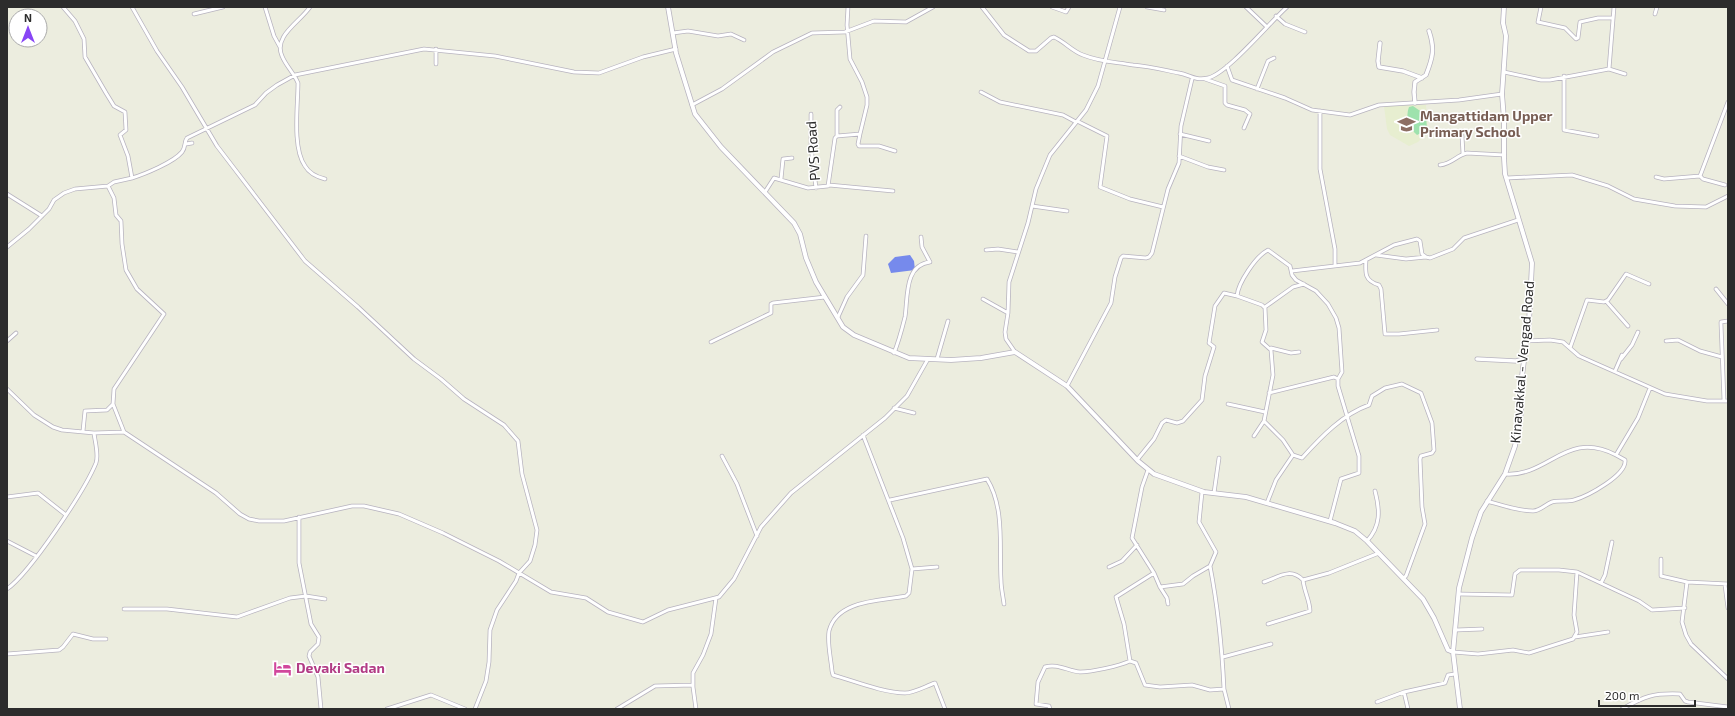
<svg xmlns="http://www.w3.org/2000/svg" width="1735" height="716" font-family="'Exo 2',sans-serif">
  <rect width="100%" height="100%" fill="#eceddf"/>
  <path fill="#e7eed0" d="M1385,105h41l2,27 -10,10 -9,4 -19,-11 -3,-6 -3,-23z"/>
  <path fill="#9ee2ad" d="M1413,106l13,9 1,15 -10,5c-8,-7 -12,-18 -8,-28z"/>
  <path fill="#768aec" d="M910,255l4,6 1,9 -24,3 -3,-9 7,-7z"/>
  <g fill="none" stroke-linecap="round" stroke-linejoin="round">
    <defs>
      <path id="minor" d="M63,7l12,14 9,18 1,18 21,36 8,13 11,6 1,18 -6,5 8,21 4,22c13,-4 42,-16 50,-26 4,-5 2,-10 5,-14l68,-33 11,-12 11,-8 18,-10 129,-26 71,7 79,16 25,1 44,-16 33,-8
        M132,7l25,44 25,36 35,59 88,115 53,46 56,52 27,20 23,20 40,26 14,16 4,33 15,56 -2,15 -5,16 -11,12 -3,8 -19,29 -7,20 -1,32 -3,19 -11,28
        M265,7l9,29 6,11
        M310,7c-10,15 -37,29 -28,49 4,10 12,17 16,27 0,22 -6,65 7,83 4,7 12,11 20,13
        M982,7l22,28 25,16h7l15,-13 3,-1c11,5 18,14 29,18 17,7 33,7 50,10 15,1 31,5 46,8 11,2 16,8 29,5 20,-5 61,-55 79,-71
        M1052,7l14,5 3,-5
        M1147,7l17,3
        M1246,7l20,19
        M1541,7l-3,15 27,6 11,11 2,-1 2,-16 18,-4h15
        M194,14l29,-7
        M1655,14l2,-7
        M1276,16l9,8 20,8
        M673,33l15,-2 30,5 13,-2 13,6
        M436,64v-15
        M1227,66l5,14 53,18 27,12 38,5 29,-10 80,-5 43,-6
        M1609,69l16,5
        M1504,72l37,8h9l59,-11 5,-62
        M1564,76v54l33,6
        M1205,79l20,7v17l2,2 18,5 5,4 -6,14
        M1257,89l11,-28 6,-3
        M981,92l19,10 63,13 13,7
        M692,105l30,-16 51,-37 39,-19 33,-1 29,-11 32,1 27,-15
        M1320,111v58l15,80v17
        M811,114v33l5,41
        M1077,121l30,15 -7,51 30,12 33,8
        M860,134l-2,10 1,2h20l16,5
        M1180,134l29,7
        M837,136v-26l3,-3
        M1462,136l1,18
        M186,144l6,-1
        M1179,156l29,11 16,3
        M1440,165c12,-1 17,-10 27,-12l37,2
        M1700,176l3,3 22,6
        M1656,177l8,2 36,-3 28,-74
        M1507,178l65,-3 36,11 26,13 41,7 31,1 22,-11
        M781,179l2,-20 9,-1
        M829,185l64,6
        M765,192l9,-14 34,10 20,-2 7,-48 2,-2 23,-2 7,-29v-8l-5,-15 -12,-23 -3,-34 1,-18
        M7,194l35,22
        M1032,206l35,5
        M7,247l22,-18 20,-20 5,-9 10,-7 11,-4 33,-3 6,-4 18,-4
        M986,250l12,-1 20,3
        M1376,255l30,4 20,-2
        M1366,260c-1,14 -1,21 13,25l2,4 4,45h14l38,-4
        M1292,271l68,-8 34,-18 23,-6 3,2 2,13 4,3 4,1 23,-9 11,-11 54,-18
        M1716,289l12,15
        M983,299l25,14
        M1606,301l22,25
        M1265,307l28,-20 11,-3
        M838,317l9,-20 16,-22 3,-39
        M7,341l9,-8
        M1526,341l24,-1 13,2 16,14 86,38 42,7h21
        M1666,341l12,-1 22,11 22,6
        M711,342l60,-29v-9l2,-1 52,-6
        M1271,348l20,5 8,-1
        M1570,348l17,-48 17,2 4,-2 18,-26 23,10
        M1015,352l-9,-13 -1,-7 3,-19 1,-31 19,-59 8,-34 14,-34 36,-45 12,-24 22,-79
        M894,353c5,-12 8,-24 11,-36 3,-19 -1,-52 25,-55l-8,-15 -1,-10
        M937,359l11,-38
        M1621,359l11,-14 6,-13
        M1615,371l7,-16
        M1067,386l44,-83 4,-26 6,-19 2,-2 23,2 3,-1 3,-4 16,-64 11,-26 2,-37 11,-47
        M7,389l27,26 19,12 9,3 32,3 30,-1 92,61 24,21 9,5 10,2h25l68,-15h12l35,8 44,19 56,28 52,31 35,6 22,14 35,10 25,-12 51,-13 15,-18 27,-52 30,-34 94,-75 22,-22 21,-37
        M1269,393l65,-16 4,2
        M1724,401l-3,-77v-2l7,-1
        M113,404l11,28
        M1228,404l37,8
        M894,408l20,5
        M83,431l2,-20 22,-1 6,-6 1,-15 50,-75 -27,-25 -11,-19 -4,-26 -1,-23 -5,-6 -2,-17 -6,-12
        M863,435l40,103 9,31 -3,24 -3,3c-24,5 -69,3 -77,35 -2,12 2,28 3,40l1,4c21,6 51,18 72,18 9,0 21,-7 30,-10l10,26
        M1254,436l10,-15
        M1293,455l-10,-15 -19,-19 9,-46 -2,-25 -9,-8 4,-12 -1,-22 -3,-3 -25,-9c1,-13 19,-40 31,-46l22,16 2,9 4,5 20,11 12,13 8,14 3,10 3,44 -4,7v7l21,70v17l-18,6 -11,42
        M1293,455l9,3c19,-21 41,-44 67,-53l3,-9 13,-8 17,-4 19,9 11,30 2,27 -2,3 -11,3 -1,3 2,48 3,17 -19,52 -3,2
        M722,456l15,28 20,52
        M1137,460l17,-21 8,-16 4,-3 11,3 6,-2 19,-21 3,-24 9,-29 -5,-4 6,-37 9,-13 13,3
        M1148,470l-6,17 -10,51 22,35
        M1505,474c44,3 61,-45 111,-19
        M1202,492l-3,30 17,30 -6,14 -17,10 -10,8 -23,3 -6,-14 -38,24 8,27 6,37 6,2 9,22 15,2 32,-2 18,5 14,-1 5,20
        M1214,493l5,-35
        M7,497l31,-4 28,22
        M890,500l97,-21c18,29 12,68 14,101 0,8 2,16 3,24
        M1487,501c14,4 31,10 46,10 7,0 13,-7 19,-9 7,-2 15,0 22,-2 14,-4 53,-25 51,-40l-9,-5 22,-37 12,-30
        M1267,503l9,-23 17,-25
        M299,517v46l12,61 8,13 -1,7 -8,8 -1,4 9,21 3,32
        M7,541l29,15
        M1367,541c14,-15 13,-31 8,-50
        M1661,559v17l26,6
        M1210,566c8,41 12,82 14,123
        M1109,567l13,-6 15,-16
        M912,569l25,-2
        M1303,580l26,-7 50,-20
        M1264,582c15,-5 26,-15 39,-2 1,11 7,21 7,31l-42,13
        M1601,583l4,-8 7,-33
        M1728,584l-41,-2 -5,40 4,13 5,9 37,35
        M1725,585l3,23
        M1160,587l7,11 1,6
        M7,589c23,-16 78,-99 89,-126 3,-8 -1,-21 -2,-30
        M1459,594l53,1 3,-21 5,-4h39l18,2
        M124,609h43l70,8 53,-19 16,-2 19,3
        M1456,630l26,-1
        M1575,637l33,-5
        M1453,652l25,2 35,-4 16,3 44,-14 4,-7 -3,-17 3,-43 62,29 13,9 33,-2
        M7,654l52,-4 4,-3 10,-13 20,5h13
        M1223,657l48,-13
        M1377,702l27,-10
        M387,709l44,-14 34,14
        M617,709l38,-23 38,-1
        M696,709l-3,-22v-14l10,-18 8,-21 5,-36
        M1050,709l-1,-3 -13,-2 2,-22 7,-15c12,-4 23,4 35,5 12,0 39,-6 50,-11
        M1408,709l-4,-17 41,-9 3,-8 7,-1
        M1622,709c23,-13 31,-16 58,-15l5,7 3,1 40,5"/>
      <path id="tertiary" d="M1380,43l-2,18 1,6 24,4 19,7
        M1415,103l-1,-11 1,-10 11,-7c7,-18 9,-26 3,-44
        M1477,359l39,2 8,-2"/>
      <path id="secondary" d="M668,7l8,46 19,61 26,33 73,76 6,11 6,24 10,24 27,45 11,8 55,23 42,2 30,-2 34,-6 52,34 71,75 16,13 50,18 42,5 89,26 20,8 12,10 56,58 11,19 14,32 5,2
        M1460,709l-7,-57 6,-64 13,-50 9,-26 24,-38 10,-28 6,-33 1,-37 7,-54 3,-59 -27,-89 -1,-16v-39l-2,-25 4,-58 -3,-13 1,-16"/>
    </defs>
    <use href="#minor" stroke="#b7b3bf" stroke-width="4.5"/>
    <use href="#tertiary" stroke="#b7b3bf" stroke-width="5"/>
    <use href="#secondary" stroke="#b7b3bf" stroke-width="5.5"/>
    <use href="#minor" stroke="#fff" stroke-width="3"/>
    <use href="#tertiary" stroke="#fff" stroke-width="3.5"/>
    <use href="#secondary" stroke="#fff" stroke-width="4"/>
  </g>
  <defs>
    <symbol id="school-bare" viewBox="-9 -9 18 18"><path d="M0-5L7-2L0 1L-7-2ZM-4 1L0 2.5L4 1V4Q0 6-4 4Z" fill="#8d6e63" stroke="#fff" stroke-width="2.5" paint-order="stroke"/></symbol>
    <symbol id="hotel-bare" viewBox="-9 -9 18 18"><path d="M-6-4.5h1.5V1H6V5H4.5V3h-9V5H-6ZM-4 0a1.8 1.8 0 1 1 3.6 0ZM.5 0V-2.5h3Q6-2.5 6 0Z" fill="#d1479c" stroke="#fff" stroke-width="2.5" paint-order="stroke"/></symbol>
  </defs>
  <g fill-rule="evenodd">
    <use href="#school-bare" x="1394" y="112" width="25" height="25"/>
    <use href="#hotel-bare" x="270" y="656" width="25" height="25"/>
  </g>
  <g text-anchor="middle" stroke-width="3" stroke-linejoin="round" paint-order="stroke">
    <g font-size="14" font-weight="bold" fill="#785e54" stroke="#fff" text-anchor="start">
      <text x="1420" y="121">Mangattidam Upper<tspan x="1420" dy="16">Primary School</tspan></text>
    </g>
    <g font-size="14" fill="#2c2c2c" stroke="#fff">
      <text transform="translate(813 151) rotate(-94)" y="5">PVS Road</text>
      <text transform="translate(1522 362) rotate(-85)" y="5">Kinavakkal - Vengad Road</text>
    </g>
    <g font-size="14" font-weight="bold" fill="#b23c85" stroke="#fff" text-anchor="start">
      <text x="296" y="673">Devaki Sadan</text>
    </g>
  </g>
  <rect width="1735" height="716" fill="none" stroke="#2c2c2c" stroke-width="16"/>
  <g transform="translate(28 28)"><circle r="19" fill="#ffffff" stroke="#ababab"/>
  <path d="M0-3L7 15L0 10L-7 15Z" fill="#8845f5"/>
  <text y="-6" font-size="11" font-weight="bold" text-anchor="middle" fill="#2c2c2c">N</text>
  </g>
  <path d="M1599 700v6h96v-6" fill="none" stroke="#2c2c2c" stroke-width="2"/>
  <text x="1605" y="700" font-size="12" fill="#2c2c2c" stroke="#ffffff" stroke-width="3" paint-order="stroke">200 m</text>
</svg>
